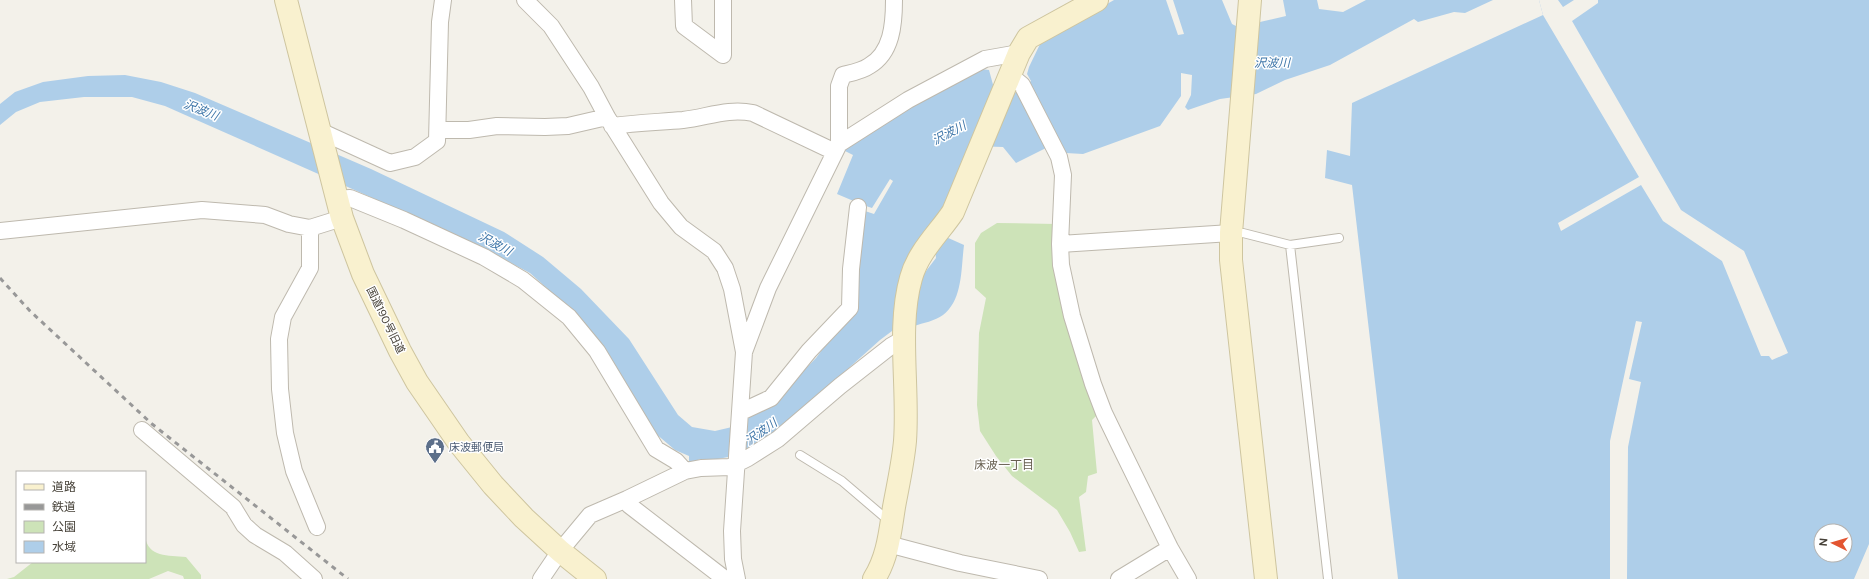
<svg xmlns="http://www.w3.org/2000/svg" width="1869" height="579" font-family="'DM Sans','Noto Sans JP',sans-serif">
  <rect width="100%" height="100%" fill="#f3f1ea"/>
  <path fill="#cde3b8" d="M997,223l59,1 43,189 -7,7 5,53 -9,3 -2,16 -7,5 7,54 -7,1 -9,-20 -13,-22 -45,-34 -16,-20 -16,-25 -3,-26 2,-72 7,-35 -11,-10v-45l6,-10z
    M145,536c3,22 23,19 41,21l15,18v4h-17l-1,-3 -15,-5 -19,8h-142l7,-2 19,-15h112z"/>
  <path fill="#aecee9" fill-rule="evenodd" d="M1114,0h52l12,35 6,-1 -11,-34h49l10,24 6,3 48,-11 -3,-16h34l2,9 24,3 23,-12h127l-28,13 -11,-1 -36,10 -4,-3 -84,46 -45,15 -29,14 -36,5 -32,11 -3,-3 6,-12 1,-20 -11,-2v23l-21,30 -77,28 -17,-1 -18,-35 -13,6 11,24 -30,15 -13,-16 -30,-1 -27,91 18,8c-3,23 -1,55 -21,70 -8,6 -20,8 -29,11l4,-32 5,-19 13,-17 -1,-9 -39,79 -16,12 -107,96 -45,21 -10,2h-18l-11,5v-8l-14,-6 -20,-17 -45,-77 -40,-47 -40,-36 -67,-35 -271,-120 -27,-12 -33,-9h-48l-44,5 -24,10 -16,13v-21l15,-12 28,-10 45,-6 37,-1 36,7 34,11 176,76 133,63 39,25 38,32 48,50 49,76 14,12 23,4 17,-4 35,-19 49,-50 39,-53 8,-100 -26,-11 16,-39 -10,-5 74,-48 64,-33 8,1 6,22 13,6 23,-17 -4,-7 2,-7 12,-25z
    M1539,0h330v579h-471l-46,-394 -27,-7 2,-28 23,6 2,-53 191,-88zM1821,531h24v24h-24z"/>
  <path fill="#f3f1ea" d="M1539,0h19l5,7 11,-7h24v3l-26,18 109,189 63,41 44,102 -16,7 -3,-4h-8l-39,-95 -59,-40 -22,-36 -80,46 -3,-8 81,-46 -96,-162z
    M890,179l3,2 -19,33 -12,-4 1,-5 9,3z
    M1636,321l6,1 -13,57 12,3 -13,65 -1,132h-17v-138z
    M1869,544v35h-15z"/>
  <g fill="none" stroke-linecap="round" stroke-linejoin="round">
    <defs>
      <path id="lane" d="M1232,233h11l47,12 49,-7
        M1290,245l38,334
        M800,455l42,26 41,35 9,2"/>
      <path id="street" d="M525,0l26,26 40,61 16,30 54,86 20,24 33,24 11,17 7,21 12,63 -12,179 1,28 4,20
        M683,0l1,26 39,29
        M723,0v55
        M1011,76l11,9 37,72 4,18 -3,69 1,21 11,51 21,68 11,29 15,31 51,104 18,31
        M612,126c24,-3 48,-4 71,-6 25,-3 45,-12 70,-7l82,39
        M438,130h31l28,-4 48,1 23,-1 39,-9
        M320,131l70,32 25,-6 22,-16 3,-119 3,-22
        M839,144l69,-44 77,-41 34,-6
        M337,199l13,-1 54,22 80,37 39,23 46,37 28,34 59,98 20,12 9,10 16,-3 29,-1 18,-9 30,-19 62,-53 51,-40 14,-8
        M310,228v40l-27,49 -4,22 1,50 5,44 9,38 23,56
        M0,231l202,-21 63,5 24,9 21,4 32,-10
        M1060,244l171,-11
        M744,352l24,-64 71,-144v-58l4,-11c8,-2 19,-4 26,-9 23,-13 25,-42 25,-66
        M741,412l30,-14 38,-47 41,-43 1,-39 7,-62
        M142,430l91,77 11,18 11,10 30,18 29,26
        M627,499l2,6 96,74
        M888,544l72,19 79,16
        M541,579l19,-28 30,-36 37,-16 58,-28
        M1119,579l51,-31"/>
      <path id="secondary" d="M286,0l56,218 21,56 37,77 17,31 42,61 34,42 31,33 36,33 35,28
        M1250,0l-19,233v27l35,319
        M874,579c14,-22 16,-47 20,-72 4,-22 9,-44 11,-66 4,-52 -8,-114 6,-163 7,-26 28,-45 42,-66l66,-159 9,-15 69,-38"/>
    </defs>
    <use href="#lane" stroke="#beb9ae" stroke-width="10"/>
    <use href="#street" stroke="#beb9ae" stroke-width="18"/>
    <use href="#secondary" stroke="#cec59f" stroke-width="24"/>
    <use href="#lane" stroke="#fff" stroke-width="8"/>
    <use href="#street" stroke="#fff" stroke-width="16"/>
    <use href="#secondary" stroke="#f9f1cf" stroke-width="22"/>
    <path stroke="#989898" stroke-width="3" stroke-dasharray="5 5" stroke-linecap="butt" d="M0,278l30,33 122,113 196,155"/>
  </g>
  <defs>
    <symbol id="civic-pin" viewBox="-11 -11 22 30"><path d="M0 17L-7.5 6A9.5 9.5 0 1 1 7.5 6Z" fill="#5c6f8a" stroke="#fff"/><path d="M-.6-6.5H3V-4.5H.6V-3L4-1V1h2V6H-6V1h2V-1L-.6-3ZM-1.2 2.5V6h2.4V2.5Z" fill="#fff"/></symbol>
  </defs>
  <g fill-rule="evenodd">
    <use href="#civic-pin" x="424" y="436" width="22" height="30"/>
  </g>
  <g text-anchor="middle" stroke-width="3" stroke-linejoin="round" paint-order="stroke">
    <g font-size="11" fill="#474239" stroke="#fff">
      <text transform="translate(386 320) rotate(64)" y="4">国道190号旧道</text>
    </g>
    <g font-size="11" fill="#4e5e75" stroke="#fff" text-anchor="start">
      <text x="449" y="451">床波郵便局</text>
    </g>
    <g font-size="12" font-style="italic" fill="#3d75a8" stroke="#fff">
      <text x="1272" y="67">沢波川</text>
      <text transform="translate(201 110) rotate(21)" y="4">沢波川</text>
      <text transform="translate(949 133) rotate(-28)" y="4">沢波川</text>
      <text transform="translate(495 244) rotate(28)" y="4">沢波川</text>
      <text transform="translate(761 432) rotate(-36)" y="4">沢波川</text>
    </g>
    <g font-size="12" fill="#686051" stroke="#fff">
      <text x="1004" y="469">床波一丁目</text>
    </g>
  </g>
  <rect x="16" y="471" width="130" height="92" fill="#ffffff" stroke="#b5b3b0"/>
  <rect x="24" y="484" width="20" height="6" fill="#f9f1cf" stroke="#b5b3b0"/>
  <text x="52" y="491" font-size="12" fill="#474239">道路</text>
  <rect x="24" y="504" width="20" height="6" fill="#989898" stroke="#b5b3b0"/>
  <text x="52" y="511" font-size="12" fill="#474239">鉄道</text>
  <rect x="24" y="521" width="20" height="12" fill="#cde3b8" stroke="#b5b3b0"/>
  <text x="52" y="531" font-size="12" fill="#474239">公園</text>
  <rect x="24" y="541" width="20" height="12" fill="#aecee9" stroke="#b5b3b0"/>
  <text x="52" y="551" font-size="12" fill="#474239">水域</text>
  <g transform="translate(1833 543) rotate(275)"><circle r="19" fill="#ffffff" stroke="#b5b3b0"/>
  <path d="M0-3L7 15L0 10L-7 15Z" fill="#e35531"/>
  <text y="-6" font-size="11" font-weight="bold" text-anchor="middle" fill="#474239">N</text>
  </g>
</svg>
